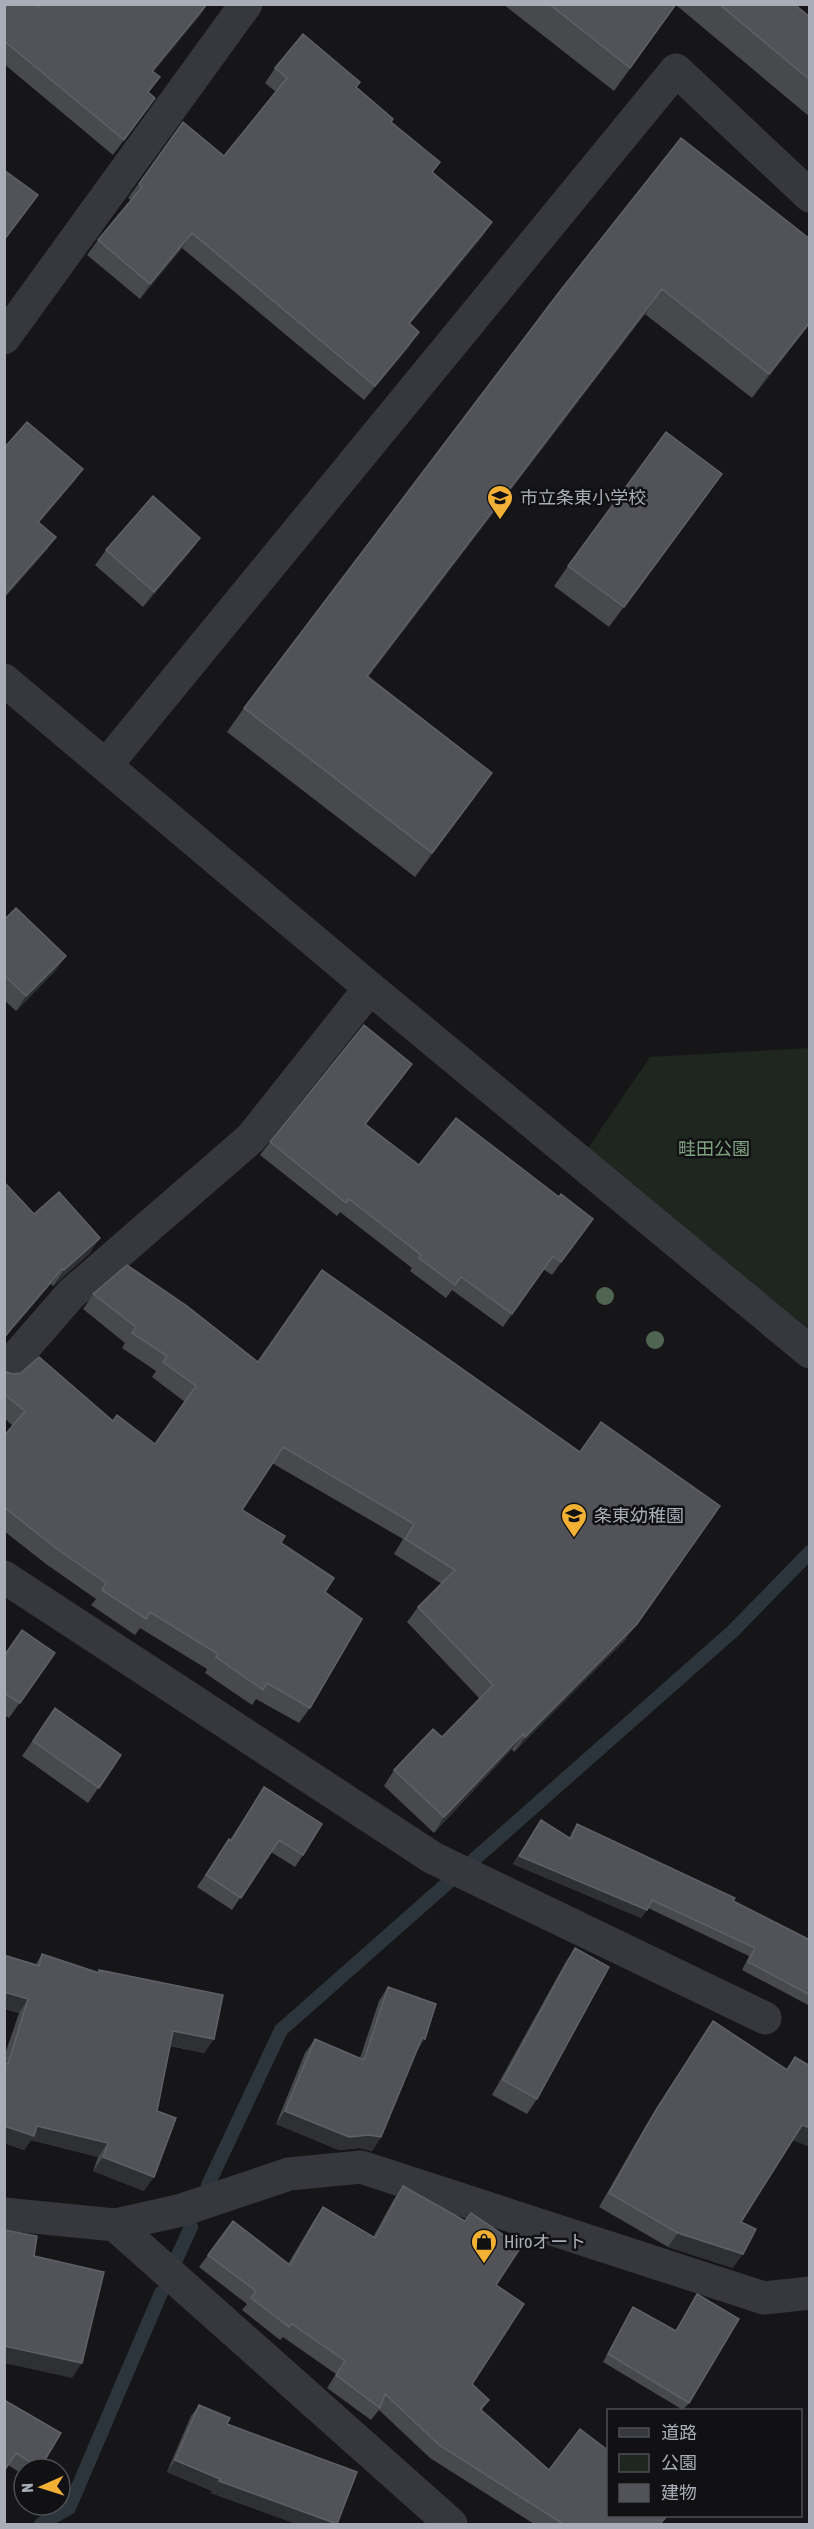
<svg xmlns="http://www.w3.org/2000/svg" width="814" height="2529" font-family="'Asap Condensed','Noto Sans JP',sans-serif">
  <rect width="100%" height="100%" fill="#161618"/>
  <path fill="#1e261f" d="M809,1048v304l-230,-191 71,-104z"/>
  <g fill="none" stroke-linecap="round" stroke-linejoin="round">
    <path stroke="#2c353c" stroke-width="14" d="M208,2185l73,-155 452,-399 77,-79
      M174,2264l17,-37
      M41,2524l28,-16 92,-215"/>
    <path stroke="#37383d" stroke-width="33" d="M4,338l242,-334
      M4,680l366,308 440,364
      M107,764l569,-694 134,126
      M4,1371l67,-77 180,-156 119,-150
      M4,1577l429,281 332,160
      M4,2214l111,11 67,-15 107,-36 72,-7 403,131 46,-5
      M115,2225l336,299"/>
  </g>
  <g fill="#506452">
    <circle cx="605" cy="1296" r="9"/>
    <circle cx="655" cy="1340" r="9"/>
  </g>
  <path fill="#47494d" d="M4,4l34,3 2,-3h167l-6,10 -48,58 -4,21 6,5 -42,57 -109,-91z
    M503,4h291l16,13v100l-134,-112 -62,86z
    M275,68l81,19 35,35 41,51 60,49 -10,15 -72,87 -1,23 -45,53 -182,-152 -42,51 -53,-44 11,-15 33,-40 -3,-2 55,-76 41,34 52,-64 -11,-9z
    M810,239v85l-58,74 -107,-84 -277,363 107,120 -60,80 -188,-145 17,-24 316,-417z
    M722,474l-113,153 -55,-41 14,-20z
    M200,538l-11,15 -46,54 -48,-42 11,-15z
    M4,920l62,36 -11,15 -39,40 -12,-11z
    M403,1077l-37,47 53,41 140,32 34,22 -41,56 -9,-6 -40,58 -51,-37 -6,8 -36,-27 2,-3 -72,-56 -3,4 -77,-61 10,-13z
    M34,1214l56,39 -37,33 -2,-2 -47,55z
    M95,1292l163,70 368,277 -112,113 -2,-3 -78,84 -50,-47 10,-16 48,-33 38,-38 -73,-77 11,-15 24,-23 -48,-30 9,-15 -131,-76 -30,47 39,33 44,49 -15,116 -11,15 -43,-24 -4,6 -47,-32 2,-4 -67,-41 -5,7 -44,-30 5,-6 -50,-35 -42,-33v-95l9,-10 -9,-8v-47l109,50 42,23 30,-42 -33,-25 4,-6 -34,-23 3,-5 -42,-34z
    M55,1653l-46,65 -5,-3v-59z
    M55,1708l66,47 -33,48 -66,-47z
    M264,1787l39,68 -8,12 -24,-15 -39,58 -35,-23 24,-36 9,-11z
    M541,1820l28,18 3,-6 5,-8 156,77 77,39v66l-68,-36 7,-14 -101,-48 -7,10 -128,-54z
    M575,1948l-38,151 -10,15 -35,-19 73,-132z
    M42,1954l56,18 1,-2 115,69 -10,14 -34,-7 -13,65 -13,80 -51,-20 5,-14 -67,-17 -7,10 -20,-7v-86l15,-44 -15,-4v-54l32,9z
    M388,1987l37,52 -9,13 -35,85 -9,14 -12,-3 -21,2 -63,-26 29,-71 10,-14 45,19 19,-57z
    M713,2021l74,48 8,-12 -2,83 -52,82 -8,46 -65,-21 -69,-40 47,-82z
    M403,2186l93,99 -24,99 17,16 -7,10 67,60 112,54h-127l-104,-66 -51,-48 -8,10 -44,-32 9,-14 -53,-37 -3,3 -38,-30 5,-6 -48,-37 9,-12 80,9 26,-44 9,-13 50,30 21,-38z
    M697,2294l-8,109 -6,7 -80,-48 25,-47 5,-8 42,24z
    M4,2400l57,33 -21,36h-16v6l-16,-10z
    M199,2405l28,19 110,100h-40l-86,-31 1,-2 -45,-19 24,-56z"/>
  <path fill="#2f3033" d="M207,4l-6,10 -59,72 10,-15z
    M492,222l-10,15 -84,101 11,-15z
    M192,233l-10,15 -42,51 10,-15z
    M662,289l-17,25 -295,387 17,-25z
    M810,322v2l-58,74 17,-24z
    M419,332l-10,15 -45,53 11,-14z
    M83,469l-10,14 -45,53 10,-14z
    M722,474l-14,20 -99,133 15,-20z
    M56,537l-10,14 -42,48v-3z
    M200,538l-11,15 -46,54 11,-15z
    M492,773l-17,24 -60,80 17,-24z
    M66,956l-11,15 -39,40 10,-15z
    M412,1064l-9,13 -47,60 9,-13z
    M593,1219l-9,13 -32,43 9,-13z
    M100,1238l-10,15 -37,33 11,-16z
    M62,1269l-11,15 -47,55 5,-8z
    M720,1506l-94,133 -112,113 11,-15z
    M523,1734l-11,15 -78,84 10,-16z
    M519,1856l128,54 -6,8 -128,-54z
    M4,1992l24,7 -9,14 -15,-4z
    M173,2031l41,8 -10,14 -41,-9z
    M422,2038l3,1 -10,14z
    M285,2111l84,24 12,2 -9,14 -12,-3 -21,2 -63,-26z
    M802,2125l8,3v19l-18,-7z
    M4,2126h33l71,17 -10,14 -67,-17 -7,10 -20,-7z
    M103,2157l51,20 -10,14 -51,-20z
    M678,2233l65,21 -10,14 -65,-21z
    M4,2346l78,17 -10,15 -68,-15z
    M175,2460l45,19 -8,12 -45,-19z
    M219,2481l117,43h-39l-86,-31z"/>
  <path fill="#525359" stroke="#5f6168" stroke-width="1.5" d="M4,4h31l3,3 2,-3h167l-55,67 8,6 -12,15 7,6 -31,42 -120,-99z
    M549,4h127l-46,64z
    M719,4h75l16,13v63z
    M303,34l57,48 -4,5 37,32 -2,3 49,40 -8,10 60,50 -83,101 10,9 -44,54 -183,-153 -42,51 -52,-44 44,-53 -3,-3 44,-62 41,34 63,-78 -12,-10z
    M681,138l129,101v83l-41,52 -107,-85 -295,387 125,97 -60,80 -188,-145 316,-417z
    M4,170l34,25 -34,45z
    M27,422l56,47 -45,53 18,15 -52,59v-148z
    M666,432l56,42 -98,133 -56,-41z
    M153,496l47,42 -46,54 -48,-42z
    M16,908l50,48 -40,40 -22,-21v-55z
    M364,1025l48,39 -47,60 54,41 37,-47 103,79 2,-3 32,25 -32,43 -8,-6 -41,58 -51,-37 -6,8 -36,-27 2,-3 -72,-56 -3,4 -76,-61z
    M4,1182l30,32 25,-22 41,46 -36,32 -2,-1 -53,62 -5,7z
    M127,1265l60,41 71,56 64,-92 258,182 21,-30 119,84 -83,118 -112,113 -2,-3 -79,83 -50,-47 39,-41 9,8 51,-52 -75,-78 37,-37 -50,-31 9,-15 -131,-77 -41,63 43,26 -4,7 53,35 -9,14 37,27 -52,89 -43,-25 -4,7 -47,-33 2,-3 -68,-42 -4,7 -44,-29 4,-7 -49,-34 -53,-42v-71l21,-25 -21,-17v-23l8,3 9,-1 18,-16 74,64 4,-6 38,29 41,-58 -33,-24 4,-6 -35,-23 4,-6 -43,-33z
    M22,1630l33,23 -35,50 -16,-10v-37z
    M55,1708l66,47 -22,33 -66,-47z
    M264,1787l58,37 -19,31 -24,-15 -38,58 -35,-23 23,-36 2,2z
    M541,1820l30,19 6,-15 158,74 -2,3 77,39v55l-62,-33 7,-14 -103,-48 -5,10 -128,-54z
    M575,1948l34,19 -72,132 -34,-19z
    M42,1954l57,19v-3l124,25 -9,44 -41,-8 -16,80 19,7 -22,59 -51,-20 5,-14 -71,-17 -3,10 -30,-10v-63l4,1 20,-65 -24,-7v-37l35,11z
    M388,1987l48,17 -11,35 -3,-1 -41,99 -12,-2 -20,2 -64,-26 30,-72 49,21z
    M713,2021l74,49 8,-13 15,9v62l-8,-3 -61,97 15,7 -13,25 -65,-21 -69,-40 47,-83z
    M403,2186l62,35 6,-8 50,34 -25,38 28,19 -52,80 17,16 -9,9 69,61 31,-41 29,22v65h58l-7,8h-97l-124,-79 -54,-51 -5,14 -44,-33 9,-14 -53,-37 -3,3 -38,-29 5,-7 -48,-36 25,-34 57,44 33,-58 52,31z
    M4,2230l33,6 -3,20 70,16 -22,91 -78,-17z
    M697,2294l42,25 -50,84 -81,-49 25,-47 43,24z
    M4,2400l57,33 -21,35 -24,-15 -12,18z
    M199,2405l31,13 -3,6 130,48 -20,52 -118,-43 1,-2 -45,-19z"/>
  <defs>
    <symbol id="school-pin" viewBox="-11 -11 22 30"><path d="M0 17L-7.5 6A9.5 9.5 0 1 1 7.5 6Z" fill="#f2b134" stroke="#111113"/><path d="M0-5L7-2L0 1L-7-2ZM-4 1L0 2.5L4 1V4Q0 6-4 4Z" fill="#111"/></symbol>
    <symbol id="shop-pin" viewBox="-11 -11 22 30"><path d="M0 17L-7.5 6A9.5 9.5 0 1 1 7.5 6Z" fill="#f2b134" stroke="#111113"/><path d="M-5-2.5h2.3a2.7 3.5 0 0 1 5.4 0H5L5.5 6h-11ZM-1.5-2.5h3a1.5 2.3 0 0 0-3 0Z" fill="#111"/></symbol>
  </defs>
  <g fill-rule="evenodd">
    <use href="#school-pin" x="485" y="483" width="30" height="40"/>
    <use href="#school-pin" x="559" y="1501" width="30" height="40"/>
    <use href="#shop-pin" x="469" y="2227" width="30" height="40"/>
  </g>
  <g text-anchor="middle" stroke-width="5" stroke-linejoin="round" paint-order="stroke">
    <g font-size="18" fill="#a8adb8" stroke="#111113" text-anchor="start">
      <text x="520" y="504">市立条東小学校</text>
      <text x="594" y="1522">条東幼稚園</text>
      <text x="504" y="2248">Hiroオート</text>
    </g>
    <g font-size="18" fill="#7fa381" stroke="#111113">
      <text x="714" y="1155">畦田公園</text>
    </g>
  </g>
  <rect width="814" height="2529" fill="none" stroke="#a8adb8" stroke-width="12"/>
  <rect x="607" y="2409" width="195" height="108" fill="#111113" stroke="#4d4f55" stroke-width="1.5"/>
  <rect x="619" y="2428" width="30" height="9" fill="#37383d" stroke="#4d4f55" stroke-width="1.5"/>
  <text x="661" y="2439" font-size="18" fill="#a8adb8">道路</text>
  <rect x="619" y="2454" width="30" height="18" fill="#1e261f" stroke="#4d4f55" stroke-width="1.5"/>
  <text x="661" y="2469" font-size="18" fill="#a8adb8">公園</text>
  <rect x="619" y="2484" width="30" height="18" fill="#525359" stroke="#4d4f55" stroke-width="1.5"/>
  <text x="661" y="2499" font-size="18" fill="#a8adb8">建物</text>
  <g transform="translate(42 2487) rotate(267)"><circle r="28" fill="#111113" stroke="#4d4f55" stroke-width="1.5"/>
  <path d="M0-4.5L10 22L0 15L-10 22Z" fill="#f2b134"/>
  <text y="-9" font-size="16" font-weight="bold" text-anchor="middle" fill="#a8adb8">N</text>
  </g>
</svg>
